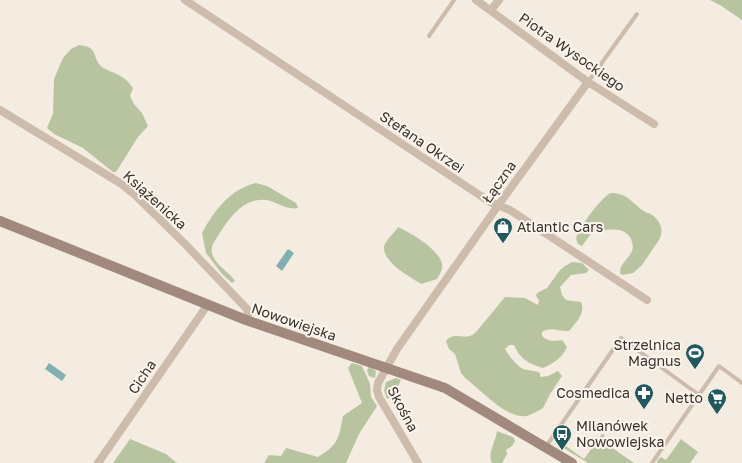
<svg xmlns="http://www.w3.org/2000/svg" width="742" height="463" font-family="'Golos Text',sans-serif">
  <rect width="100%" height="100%" fill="#f4ebe1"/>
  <path fill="#b8c4a0" d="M710,0h32v20l-22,-15z
    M79,45c21,2 12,13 23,22 6,4 14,6 20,10 4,2 8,7 11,11l-3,8 4,8 8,9 6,13 -10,11 -22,35h-3l-30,-24 -29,-14 -7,-6 6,-14 1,-35 9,-21 8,-9z
    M256,183l11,3 29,17 2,5c-14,3 -24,-10 -38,-8 -19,1 -31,19 -41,34 -4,7 -10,13 -6,22 4,10 16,16 22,25l-3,2 -10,-9 -16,-21 -4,-20c12,-22 28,-44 54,-50z
    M611,193c17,0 20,10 33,18 2,2 6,2 8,4 9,6 12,16 7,25l-17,25 -9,8 -11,2 -2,-2c0,-10 8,-13 12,-22 2,-4 0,-10 -2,-14 -9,-12 -26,-6 -38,-5l-10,14 -4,-2 -2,-6c3,-10 25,-41 35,-45z
    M398,227c13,6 41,22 44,37 1,5 -2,10 -5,15l-16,5c-10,-7 -38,-21 -37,-37 0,-5 11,-15 14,-20z
    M572,262l10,1 7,7 -3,3 -15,2 -11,12 2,8 4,5 15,2c5,11 -5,21 -12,29 -11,1 -17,-5 -27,1v4c6,6 12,5 20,4l5,7c-4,10 -14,17 -24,21 -14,-4 -23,-9 -29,-23h-5l-4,4c4,7 11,16 18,20 6,2 11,1 17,4v4l8,-1 10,-5 4,5 -12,18 -7,14c-5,3 -12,7 -17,8 -20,3 -46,-27 -61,-38l-4,-5 -6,-19 -6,-5 -3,-8c8,-10 17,-1 26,-6 4,-2 6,-6 9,-9 3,-4 7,-8 10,-12 5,-6 9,-11 14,-17l20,1 13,7 1,-5 -3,-4 1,-3 10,-5 13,-18 5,-4z
    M352,363l10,3 8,18 1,13 6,9 -18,28 -13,29h-82l5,-8 12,1 5,-8 32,9c20,-12 21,-19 25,-41l19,-13 -14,-35z
    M369,366l7,5 -1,7 -6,-2 -2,-5z
    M396,378l5,2 -7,15 -7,4 -3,-8 2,-9z
    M497,431l16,6 2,4 -3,5 -6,4 1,4 -5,9h-10c-5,-10 4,-22 5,-32z
    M602,434l3,1 -4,5 33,23h-46l-31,-19 2,-4 6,1 -2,3 21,15z
    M130,439l36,15 11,9h-64z
    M681,439l17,13 -8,11h-33v-2l4,-4 5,3z"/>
  <path fill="#7fb0b2" d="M288,249l6,4 -12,18 -6,-5z
    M49,363l17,12 -4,6 -17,-12z"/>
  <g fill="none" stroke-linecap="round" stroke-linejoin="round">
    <path stroke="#cdbbac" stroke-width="4" d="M429,36l25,-36
      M588,82l49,-68
      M545,448l76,-110 78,57
      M652,463l67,-97 23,17"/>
    <path stroke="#cdbbac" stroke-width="8" d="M185,0l305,202 20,8 137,90
      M476,0l112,82 66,42
      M491,10l8,-10
      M0,110l120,73 15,12 51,50 61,64 1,6 -2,5
      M98,463l106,-153 2,-6
      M418,463l-39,-66 -2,-7 1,-7 19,-34 105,-149 86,-118"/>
    <path stroke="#a18a7d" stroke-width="10" d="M0,221l246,99 199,68 127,75"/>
  </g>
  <defs>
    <symbol id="shop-pin" viewBox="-11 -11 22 30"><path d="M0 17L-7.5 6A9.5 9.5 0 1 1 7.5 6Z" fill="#1f5a5e" stroke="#fbf5ee"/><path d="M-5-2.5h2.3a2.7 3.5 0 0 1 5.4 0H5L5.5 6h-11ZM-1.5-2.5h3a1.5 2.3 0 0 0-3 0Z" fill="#fff"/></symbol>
    <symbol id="stadium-pin" viewBox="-11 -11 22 30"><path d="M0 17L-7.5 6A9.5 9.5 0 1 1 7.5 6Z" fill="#1f5a5e" stroke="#fbf5ee"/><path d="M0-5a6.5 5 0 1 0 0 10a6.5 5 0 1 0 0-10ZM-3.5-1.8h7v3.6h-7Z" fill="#fff"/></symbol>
    <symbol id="pharmacy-pin" viewBox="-11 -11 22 30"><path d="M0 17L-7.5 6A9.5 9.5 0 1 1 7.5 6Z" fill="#1f5a5e" stroke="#fbf5ee"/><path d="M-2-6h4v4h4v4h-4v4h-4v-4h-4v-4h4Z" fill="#fff"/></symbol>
    <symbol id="supermarket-pin" viewBox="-11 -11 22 30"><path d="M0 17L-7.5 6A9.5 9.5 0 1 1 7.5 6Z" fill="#1f5a5e" stroke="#fbf5ee"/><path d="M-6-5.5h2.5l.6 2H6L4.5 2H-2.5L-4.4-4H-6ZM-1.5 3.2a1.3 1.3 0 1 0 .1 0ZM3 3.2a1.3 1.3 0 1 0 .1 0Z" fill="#fff"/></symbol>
    <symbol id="bus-pin" viewBox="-11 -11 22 30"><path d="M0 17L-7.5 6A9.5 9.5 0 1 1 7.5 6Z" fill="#1f5a5e" stroke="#fbf5ee"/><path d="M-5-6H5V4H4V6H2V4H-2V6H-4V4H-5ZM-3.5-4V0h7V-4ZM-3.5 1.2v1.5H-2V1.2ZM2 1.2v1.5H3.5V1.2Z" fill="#fff"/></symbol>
  </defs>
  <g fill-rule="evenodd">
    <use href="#shop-pin" x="492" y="216" width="22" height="30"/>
    <use href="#stadium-pin" x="684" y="342" width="22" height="30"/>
    <use href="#pharmacy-pin" x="633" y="382" width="22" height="30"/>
    <use href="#supermarket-pin" x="706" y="387" width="22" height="30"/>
    <use href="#bus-pin" x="551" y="423" width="22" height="30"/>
  </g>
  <g text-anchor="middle" stroke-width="4" stroke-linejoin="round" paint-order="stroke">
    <g font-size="14" fill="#3b302b" stroke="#fbf5ee">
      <text transform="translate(572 52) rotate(35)" y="5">Piotra Wysockiego</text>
      <text transform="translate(422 142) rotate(34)" y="5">Stefana Okrzei</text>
      <text transform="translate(499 182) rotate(-55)" y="5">Łączna</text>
      <text transform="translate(155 200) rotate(42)" y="5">Książenicka</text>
      <text transform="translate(294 322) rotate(19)" y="5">Nowowiejska</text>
      <text transform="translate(142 377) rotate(-56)" y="5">Cicha</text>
      <text transform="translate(403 409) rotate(62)" y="5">Skośna</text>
    </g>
    <g font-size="14" fill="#3b302b" stroke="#fbf5ee" text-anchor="end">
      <text x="517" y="232" text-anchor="start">Atlantic Cars</text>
      <text x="681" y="350">Strzelnica<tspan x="681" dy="16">Magnus</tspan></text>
      <text x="630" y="398">Cosmedica</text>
      <text x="703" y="403">Netto</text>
      <text x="576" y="431" text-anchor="start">Milanówek<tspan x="576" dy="16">Nowowiejska</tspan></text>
    </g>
  </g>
</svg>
